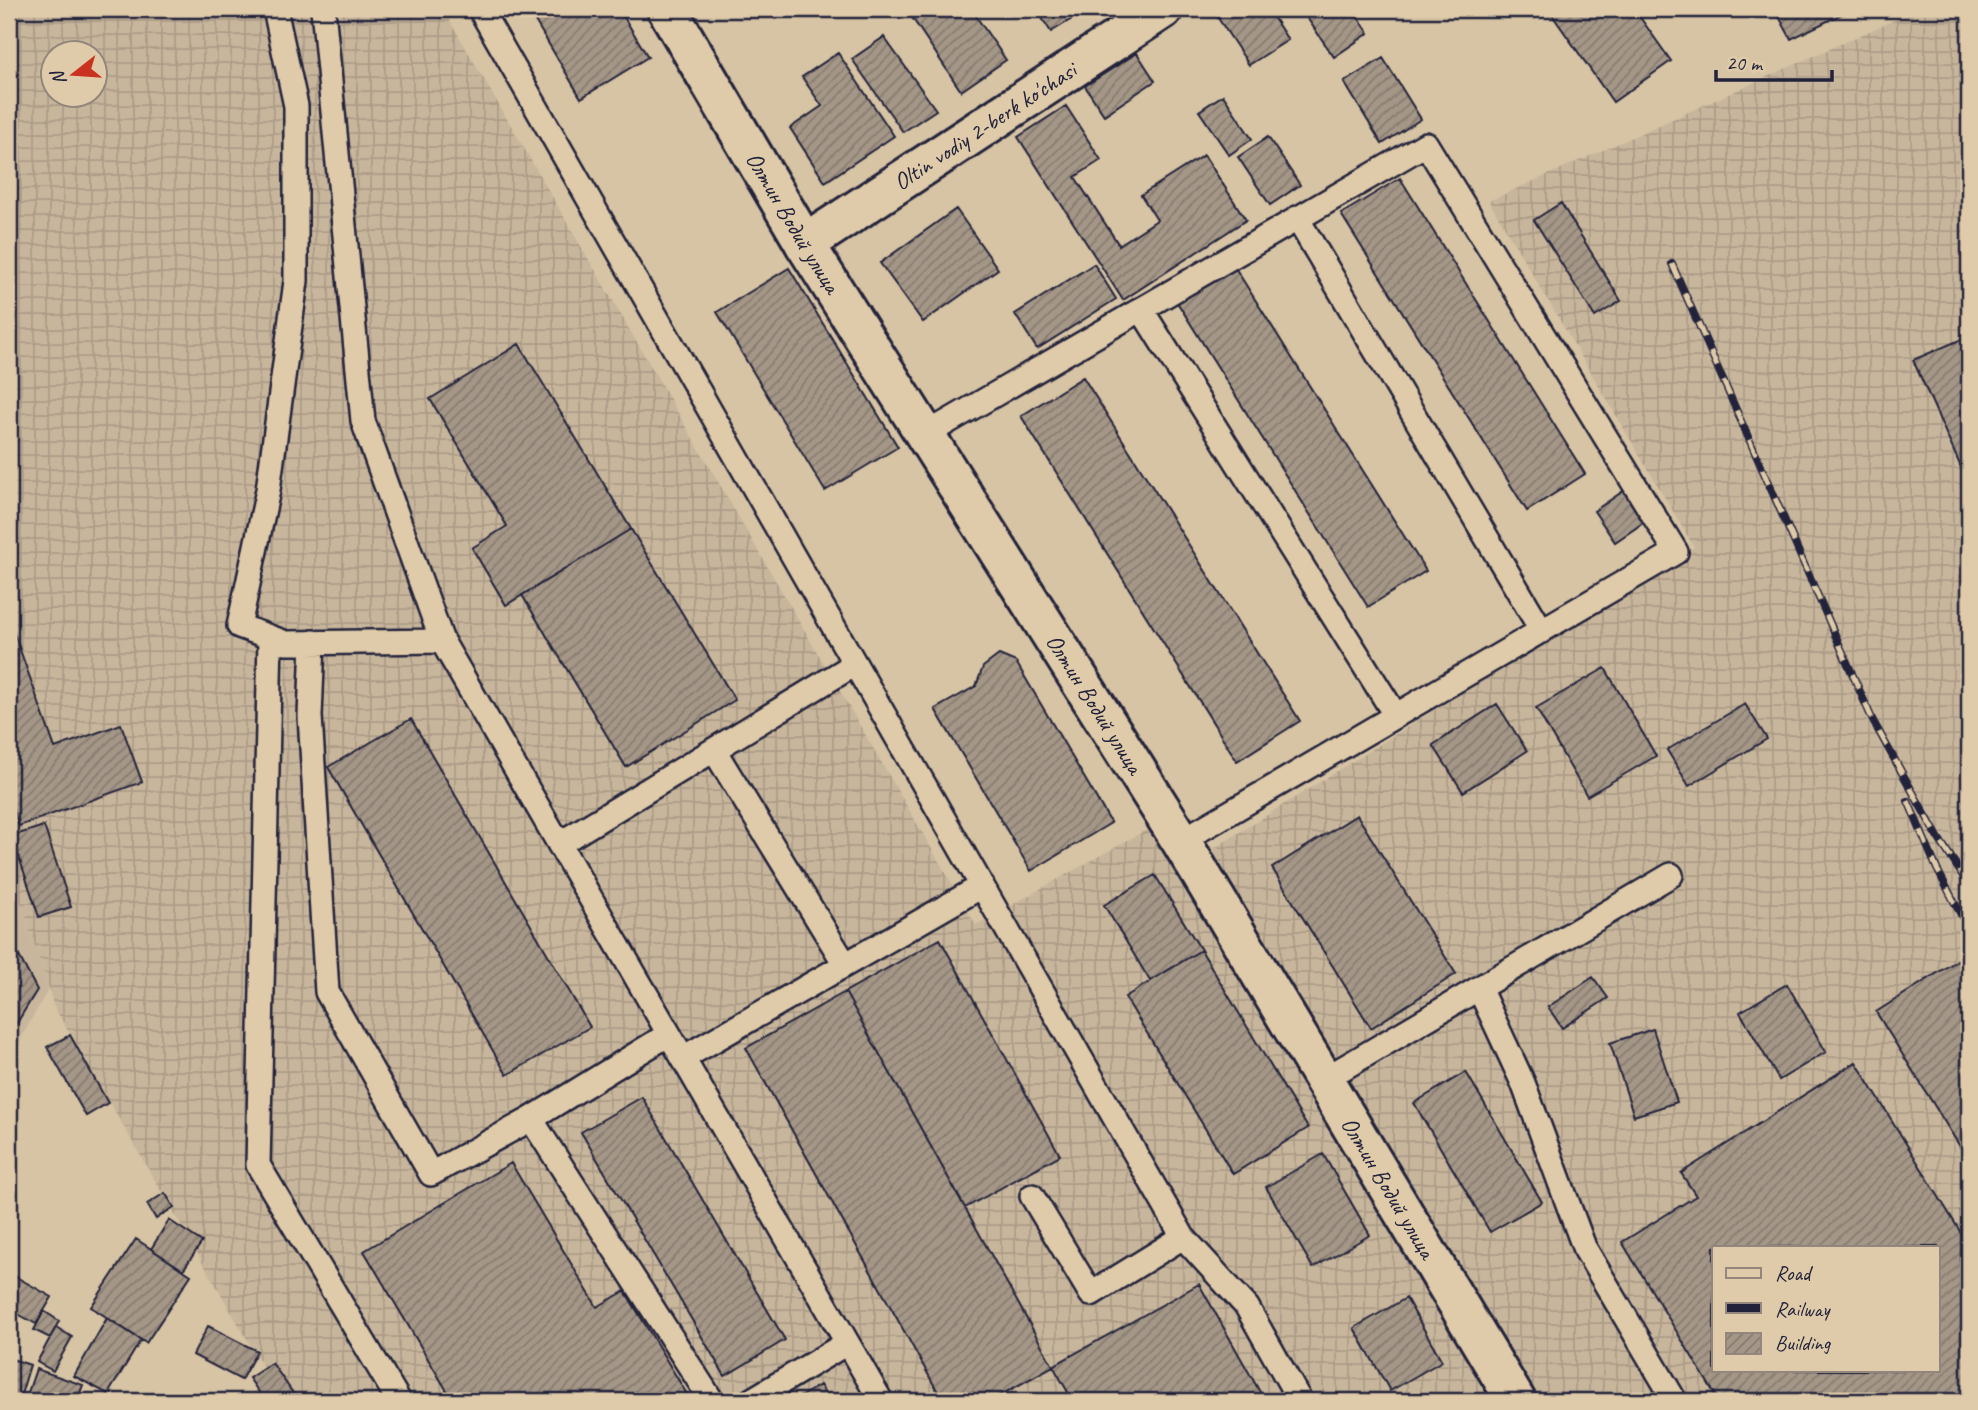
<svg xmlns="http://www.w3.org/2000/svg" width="1978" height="1410" font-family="Caveat,sans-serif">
  <defs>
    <pattern id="industrial-grid" width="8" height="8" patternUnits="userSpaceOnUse" patternTransform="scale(1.75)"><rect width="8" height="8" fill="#c8b69c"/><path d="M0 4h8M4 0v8" fill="none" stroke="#ac9c87"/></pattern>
    <pattern id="building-hatch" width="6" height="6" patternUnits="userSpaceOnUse" patternTransform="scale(1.75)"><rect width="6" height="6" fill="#a59787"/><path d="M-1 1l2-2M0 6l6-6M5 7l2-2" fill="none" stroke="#867b70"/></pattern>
  </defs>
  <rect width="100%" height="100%" fill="#d7c4a5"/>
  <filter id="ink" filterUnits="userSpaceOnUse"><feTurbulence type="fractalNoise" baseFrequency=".0143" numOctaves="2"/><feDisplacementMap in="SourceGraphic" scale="14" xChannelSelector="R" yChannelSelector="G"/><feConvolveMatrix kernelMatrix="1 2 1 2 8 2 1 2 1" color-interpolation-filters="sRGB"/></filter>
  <g filter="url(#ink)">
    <path fill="#c8b69c" d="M9,868l40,120 -40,72z"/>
    <path fill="url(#industrial-grid)" fill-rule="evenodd" d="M9,9h434l533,916 204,-114 33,38 481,-302 -205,-346 430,-192h50v1392h-1686l-230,-396 -4,-17 -40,-120zM52,52h42v42h-42zM1714,1247h224v123h-224z"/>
    <path fill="url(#building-hatch)" stroke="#22223b" stroke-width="2" fill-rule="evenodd" d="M528,9h91l29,48 -67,41z
      M915,9h56l35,51 -45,31 -52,-78z
      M1036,9h52l-37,23z
      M1212,9h56l20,31 -39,25z
      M1301,9h51l17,24 -35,24z
      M1548,9h86l37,52 -58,41z
      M1775,9h77l-61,30z
      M884,37l52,73 -33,22 -51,-73z
      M838,53l56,83 -69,46 -35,-54 32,-22 -20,-29z
      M1137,53l18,28 -51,34 -19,-29z
      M1383,58l38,61 -39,25 -38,-62z
      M1223,95l29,44 -23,16 -30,-44z
      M1066,106l35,54 -26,17 44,68 38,-25 -16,-25 63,-40 42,65 -123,80 -105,-163z
      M1268,137l32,48 -30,20 -32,-48z
      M1400,178l185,296 -58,37 -186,-297z
      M1561,203l60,98 -26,16 -61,-97z
      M956,209l42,60 -75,53 -43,-59z
      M1094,264l22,35 -79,50 -22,-35z
      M1234,266l192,305 -58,36 -191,-305z
      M789,268l109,179 -73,44 -108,-179z
      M1969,336v149l-56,-125z
      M519,344l112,185 -125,76 -34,-57 35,-22 -77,-127z
      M1083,377l217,344 -63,40 -216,-345z
      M1628,488l21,31 -34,23 -21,-31z
      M631,529l104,171 -109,67 -104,-172z
      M9,619l46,129 66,-24 21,58 -123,44 -10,-28z
      M999,655l17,7 95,161 -80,48 -96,-162 41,-23 7,-19z
      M1605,668l51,88 -69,40 -51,-88z
      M1497,704l30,47 -64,41 -30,-47z
      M1745,704l22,35 -78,47 -22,-36z
      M411,719l179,308 -83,48 -179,-308z
      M1357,815l99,159 -85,54 -99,-160z
      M44,826l27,81 -32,10 -27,-81z
      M1155,875l46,75 -51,31 -46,-76z
      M10,939l27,51 -28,46v-96z
      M940,939l120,216 -95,53 -120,-216z
      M1201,950l107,178 -75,46 -108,-177z
      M1958,960l11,18v183l-93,-149z
      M1593,977l15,21 -46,30 -14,-21z
      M1787,984l39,68 -47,28 -39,-68z
      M845,992l208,374 -63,35h-47l-197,-353z
      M1653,1029l24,73 -43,14 -24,-73z
      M70,1035l38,68 -22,13 -39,-69z
      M1856,1062l113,184v155h-250l-97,-159 74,-46 -15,-23zM1714,1247h224v123h-224z
      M1466,1072l76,130 -52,30 -76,-129z
      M642,1097l143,243 -60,36 -144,-244z
      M1323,1154l47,81 -57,33 -47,-81z
      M511,1163l86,144 28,-16 66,110h-238l-89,-150z
      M165,1193l9,14 -18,12 -9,-15z
      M169,1220l33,22 -19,28 -32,-21z
      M136,1239l55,36 -45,68 -55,-36z
      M9,1273l43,24 -16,27 -27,-15z
      M1199,1284l66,117h-192l-20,-35z
      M1406,1298l36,63 -52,30 -36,-63z
      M44,1311l15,10 -9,17 -16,-8z
      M107,1318l34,22 -33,54 -34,-18z
      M208,1326l49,25 -16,29 -48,-25z
      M56,1327l16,10 -19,34 -16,-9z
      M9,1358l21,7 -11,36h-10z
      M272,1363l23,33 -8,5h-22l-16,-23z
      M36,1369l47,16 -6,16h-52z
      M820,1385l10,16h-37z"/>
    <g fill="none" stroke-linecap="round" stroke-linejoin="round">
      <defs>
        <path id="lane" d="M275,9l21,97v175l-28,209 -29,136 47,17 156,-2 439,760
          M323,9l40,412 79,220
          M480,9l703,1228 64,70 53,94
          M1297,218l245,413
          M1141,309l255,407
          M925,435l501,-291 250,408 -495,289
          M270,638l-12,527 141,236
          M313,642l-3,74 17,276 104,182 100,-55
          M714,750l131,214
          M559,844l296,-180
          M1479,988l44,95 61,164 91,154
          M669,1034l-138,85 181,282
          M683,1058l299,-172
          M1323,1080l348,-205
          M1032,1196l59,98 92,-57
          M750,1401l97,-58"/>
        <g id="street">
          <path id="s1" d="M667,9l138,235 376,597 335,560"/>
          <path id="s2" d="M805,244l358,-235"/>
        </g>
      </defs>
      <use href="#lane" stroke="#22223b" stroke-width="28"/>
      <use href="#street" stroke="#22223b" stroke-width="44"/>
      <use href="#lane" stroke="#dfcba9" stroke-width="23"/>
      <use href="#street" stroke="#dfcba9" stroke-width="38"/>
      <defs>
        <path id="rail" d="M1672,264l201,457 66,118 30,46
          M1908,801l29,68 32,61"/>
      </defs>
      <use href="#rail" stroke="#22223b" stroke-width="8"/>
      <use href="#rail" stroke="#dfcba9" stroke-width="5" stroke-dasharray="16" stroke-linecap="butt"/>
    </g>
  </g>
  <g text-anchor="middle" stroke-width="6" stroke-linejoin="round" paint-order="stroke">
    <g font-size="24" fill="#22223b" stroke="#dfcba9">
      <text dy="8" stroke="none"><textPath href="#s2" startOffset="215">Oltin vodiy 2-berk ko'chasi</textPath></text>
      <text dy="8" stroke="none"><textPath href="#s1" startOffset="248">Олтин Водий улица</textPath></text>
      <text dy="8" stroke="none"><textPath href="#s1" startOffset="816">Олтин Водий улица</textPath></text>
      <text dy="8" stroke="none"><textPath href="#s1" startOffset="1382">Олтин Водий улица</textPath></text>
    </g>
  </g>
  <rect width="1978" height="1410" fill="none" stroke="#dfcba9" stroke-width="35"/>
  <rect x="18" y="18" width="1943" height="1375" fill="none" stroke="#22223b" stroke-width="2.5" filter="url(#ink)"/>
  <rect x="1712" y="1246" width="228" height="126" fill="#dfcba9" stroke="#93877d" stroke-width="2"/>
  <rect x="1726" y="1268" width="35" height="10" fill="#dfcba9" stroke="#93877d" stroke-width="2"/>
  <text x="1775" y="1280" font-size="21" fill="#22223b">Road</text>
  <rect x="1726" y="1303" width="35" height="10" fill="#22223b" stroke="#93877d" stroke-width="2"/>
  <text x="1775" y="1316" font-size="21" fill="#22223b">Railway</text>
  <rect x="1726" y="1333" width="35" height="21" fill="url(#building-hatch)" stroke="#93877d" stroke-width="2"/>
  <text x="1775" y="1350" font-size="21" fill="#22223b">Building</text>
  <g transform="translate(74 74) rotate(253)"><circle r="33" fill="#dfcba9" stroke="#93877d" stroke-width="2"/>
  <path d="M0-5L12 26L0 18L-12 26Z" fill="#c8321e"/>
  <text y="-10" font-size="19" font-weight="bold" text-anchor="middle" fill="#22223b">N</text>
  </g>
  <path d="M1716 70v10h116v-10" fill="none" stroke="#22223b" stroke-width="3.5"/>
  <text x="1726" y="70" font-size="21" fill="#22223b" stroke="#dfcba9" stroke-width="5" paint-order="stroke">20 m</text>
</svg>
